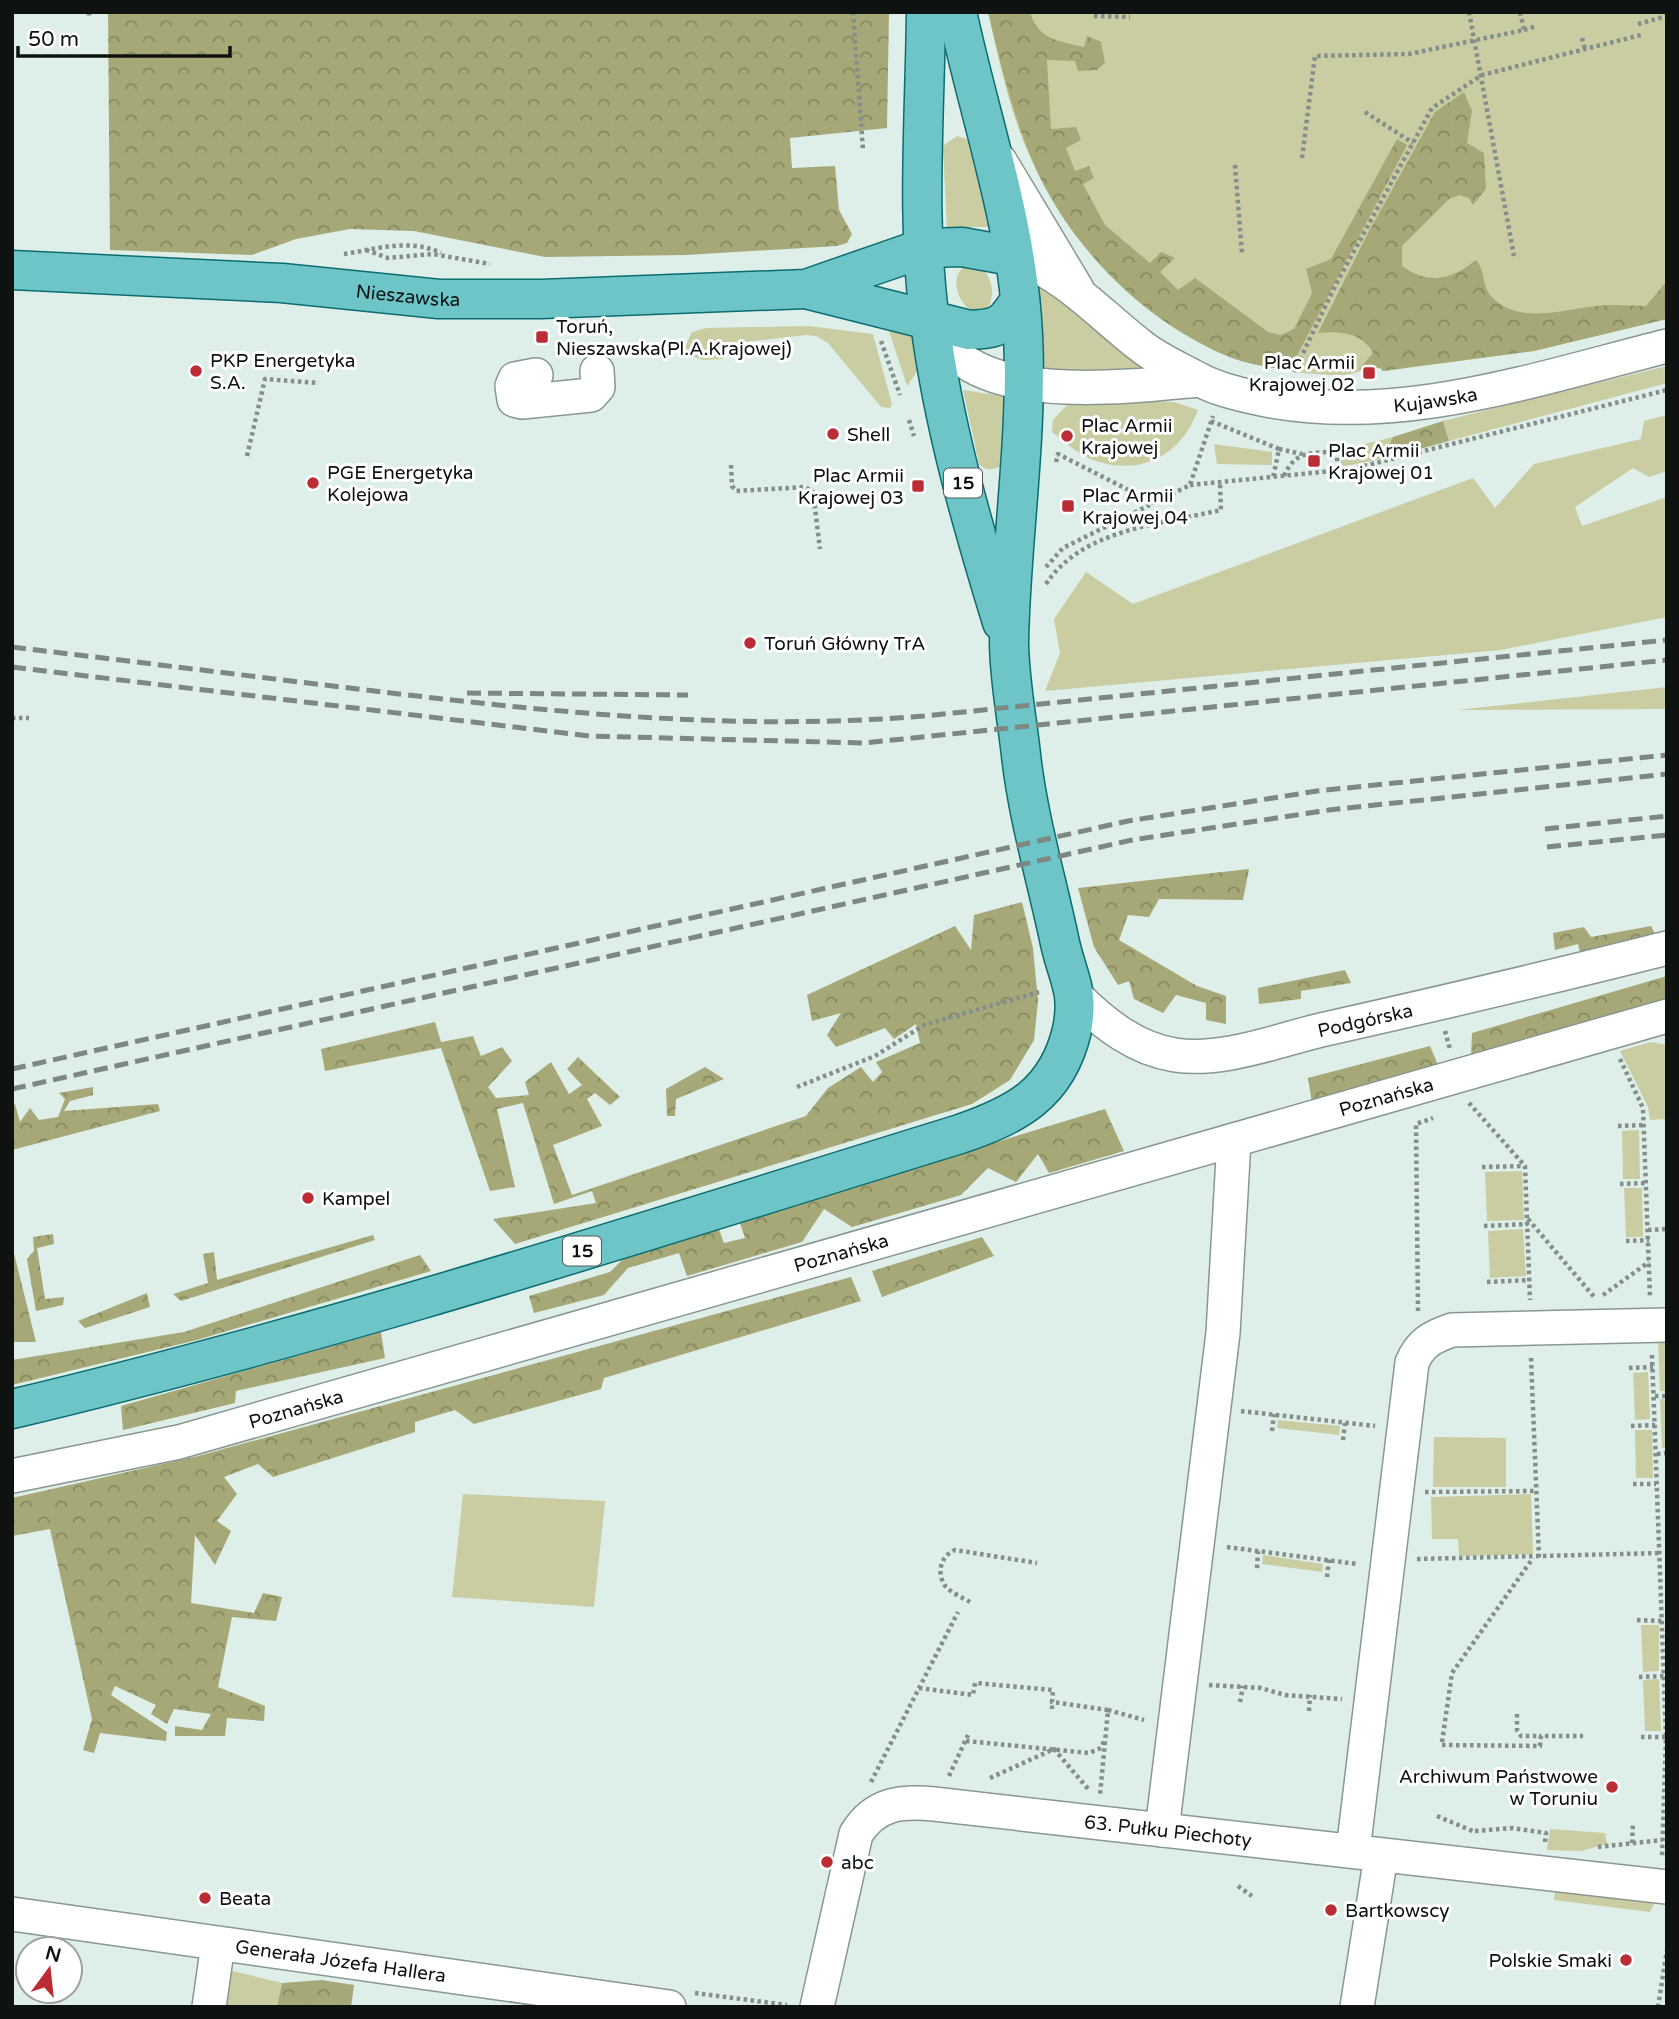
<svg xmlns="http://www.w3.org/2000/svg" width="1679" height="2019" font-family="'Varela Round',sans-serif">
  <defs>
    <pattern id="forest-crowns" width="20" height="18" patternUnits="userSpaceOnUse" patternTransform="scale(1.75)"><rect width="20" height="18" fill="#a6a977"/><path d="M2 6a3 3 0 1 1 6 0M12 15a3 3 0 1 1 6 0" fill="none" stroke="#868860"/></pattern>
  </defs>
  <rect width="100%" height="100%" fill="#deeee8"/>
  <path fill="#cacda2" d="M988,12h679v307l-133,32 -151,20 -3,-4c-16,1 -24,8 -40,8 -142,-1 -245,-87 -306,-210 -24,-48 -34,-102 -46,-153z
    M957,136l13,4 28,87h-23l-28,6 -4,-87z
    M968,264l11,1c14,13 17,29 8,46l-13,2c-18,-11 -26,-38 -6,-49z
    M1038,280l124,97 -117,-4z
    M886,322l26,11 10,31 -15,22z
    M808,326l65,8 19,70 -2,4 -9,-1 -53,-64 -12,-7 -9,-1 -71,8 -13,16 -20,1 -15,-5 -3,-8 7,-15 14,-4z
    M1667,366v17l-218,58 -6,-20z
    M963,390l46,7 -5,67c-8,6 -18,8 -25,0z
    M1157,401l17,1 24,8c-17,46 -58,67 -105,50 -15,-6 -28,-18 -41,-28l1,-12 14,-15z
    M1667,415v56l-18,6 -16,-9 -58,39 7,19 85,-29v120l-166,33 -456,41 15,-38 -6,-34 32,-47 47,32 340,-126 22,30 39,-44 107,-25 3,-18z
    M1393,437l-4,8 2,12 -50,10v-9h8v-10z
    M1214,444l58,8v13l-55,-1z
    M1667,687v22l-210,1z
    M1651,1042l16,3v74l-17,1 -2,-13 -28,-56z
    M1639,1130l1,49h-17l-1,-48z
    M1522,1171l2,49 -37,1 -2,-49z
    M1624,1188h18l1,49h-17z
    M1523,1229l3,47 -36,2 -2,-47z
    M1658,1337h9v54h-7z
    M1648,1372l2,47 -15,1 -2,-47z
    M1660,1399h7v49h-5z
    M1278,1420l62,6 -1,9 -62,-7z
    M1635,1430h17l1,48h-17z
    M1434,1437l72,1v49h-73z
    M463,1494l142,7 -11,106 -142,-10z
    M1531,1494l2,60 -74,2 -1,-17h-26l-1,-42z
    M1263,1555l60,9 -1,8 -60,-8z
    M1641,1625h18v46l-16,1z
    M1659,1679l2,52h-16l-2,-51z
    M1550,1829l55,4 2,11 -26,7 -34,-1z
    M1555,1890l102,9 -7,13 -96,-12z
    M229,1970l53,13 -5,24h-53z"/>
  <path fill="url(#forest-crowns)" d="M108,12h781l-2,116 -97,10 2,30 43,-2 4,44 13,24 -5,9 -10,3 -151,9 -141,2 -131,-26 -64,-2 -54,10 -44,16 -142,-5z
    M988,12h42c8,28 29,29 54,35l3,-11 14,6 4,21 -8,7 -19,1 -3,-10 -28,-1 4,69 25,-2 5,13 -15,8 9,23 14,-5 5,12 -11,6 22,41 45,38 11,-11 14,6 -15,14 18,18 17,-12 73,54 13,3 13,-6 18,-36 -6,-24 25,-10 66,-120 10,6 -118,226c-18,-4 -39,-6 -57,-13 -86,-34 -164,-112 -200,-198 -20,-48 -32,-97 -44,-148z
    M1464,92l8,19 -5,32 17,10 2,36 -13,16 -4,-7 -10,-3 -10,4 -47,47v20c26,19 50,14 74,-6 10,11 5,27 17,38 26,27 73,11 104,8 16,-2 33,0 49,0l21,-25v38l-133,32 -151,20 -3,-3 -21,1 14,-16c-11,-21 -33,-22 -55,-20l50,-100 67,-121z
    M1443,421l6,20 -58,16 -2,-12 4,-8z
    M1249,869l-6,31 -84,-1 -10,18 -21,-2 -9,25 78,46 29,10v28l-20,-4v-17l-30,-8 -13,18 -29,-14 -5,-18 -11,4 -24,-38 -16,-59z
    M1022,902l11,46 5,53 -4,39 -24,40 -38,24 -457,140 -22,-25 103,-16 -4,-12 -38,13 -31,-101 -26,6 18,78 -25,4 -49,-143 -116,23 -4,-22 114,-27 6,20 32,-6 8,20 21,-9 10,14 -24,26 8,11 33,-3 -4,-13 26,-20 18,32 13,-9 -15,-16 11,-12 42,40 -10,8 -15,-12 -8,6 15,27 -49,19 19,50 234,-79 22,-28 33,-21 12,15 9,-10 -6,-10 44,-19 -4,-19 -22,15 -9,-11 -49,19 -9,-12 14,-22 -29,8 -5,-26 148,-69 16,24 3,-35z
    M1651,926l9,18 -78,16 -4,-16 -23,6 -2,-17 31,-6 7,10z
    M1345,970l6,13 -50,8v8l-42,5 -1,-16z
    M1667,976v26l-196,55 1,-24z
    M1430,1046l8,19 -126,38 -4,-25z
    M705,1067l19,12 -48,20 -1,17h-8l-1,-27z
    M93,1087v8l-23,6 -6,10 94,-7 2,7 -148,39v-45l3,-1 5,18 10,-14 9,12 19,-3 7,-18 -6,-6z
    M1105,1109l19,42 -75,22 -11,-19 -22,28 -28,-14 -27,27 -109,32 -28,-18 -22,33 -115,34 -8,-23 -51,15 -24,27 -70,18 -5,-17 81,-24 16,-16 91,-32 7,19 21,-5 -6,-18z
    M53,1234l1,10 -17,4 8,51 19,-2 -1,8 -27,6 -9,-52 7,-8 -1,-14z
    M373,1235l2,5 -194,61 -8,-7 35,-11 -5,-29 11,-2 3,28z
    M982,1237l12,19 -112,41 -10,-26z
    M12,1245l24,97h-24z
    M420,1255l11,16 -234,69 -185,45v-25l172,-28z
    M851,1277l10,24 -257,77 -3,11 -127,35 -19,-14 -40,12v10l-142,45 -15,-13 -34,13 13,17 -20,27 14,10 -16,34 -20,-30 -4,68 63,10 9,-20 19,4 -6,24 -44,-4 -14,70 47,19 -1,15 -37,-3 -2,18h-50v-10l27,4 9,-16 -37,-5 -7,15 -16,-10 5,-9 -41,-19 -4,9 56,37 -1,9 -66,-8 -6,20 -11,-3 9,-31 -42,-190 -38,7v-38l186,-42z
    M147,1293l3,14 -65,21 -7,-7z
    M381,1332l4,26 -149,33 -1,12 -112,27 -2,-24z
    M322,1980l32,5 -3,22h-74l5,-24z"/>
  <g fill="none" stroke-linecap="round" stroke-linejoin="round">
    <defs>
      <g id="minor">
        <path d="M1000,161l77,128"/>
        <path id="s1" d="M1012,256c53,17 86,57 129,90 16,13 37,22 55,32 20,11 43,16 65,21 137,28 274,-20 406,-53"/>
        <path d="M929,320c10,12 19,29 31,38 55,43 174,28 239,22"/>
        <path d="M536,375l-21,4 -3,7 2,14 8,2 69,-7 7,-8 -1,-16"/>
        <path id="s2" d="M1077,997c27,27 59,52 98,58 47,7 101,-14 146,-25 116,-26 231,-53 346,-82"/>
        <path id="s3" d="M12,1476l167,-34 1488,-426"/>
        <path d="M1162,1830l61,-497 11,-193"/>
        <path d="M1353,1851l59,-488c8,-20 20,-26 40,-33l215,-5"/>
        <path id="s4" d="M12,1914l657,93"/>
        <path d="M209,2007l9,-63"/>
        <path id="s5" d="M817,2007l39,-173c19,-31 45,-33 78,-30l733,83"/>
        <path d="M1357,2007l24,-151"/>
      </g>
      <g id="major">
        <path d="M926,12c-1,102 -10,208 4,310 13,102 42,202 72,300"/>
        <path id="s6" d="M12,270l270,13 157,16h102l265,-10 118,-41 38,-1 50,9"/>
        <path d="M810,290l159,40c31,-1 35,-5 51,-30"/>
        <path d="M12,1409c320,-76 634,-178 948,-275 56,-19 97,-40 112,-104 8,-39 -4,-51 -12,-87 -13,-62 -32,-125 -39,-188 -4,-37 -12,-77 -12,-114 2,-101 19,-204 14,-306 -5,-110 -43,-216 -66,-323"/>
      </g>
    </defs>
    <use href="#minor" stroke="#899791" stroke-width="36"/>
    <use href="#major" stroke="#0c6d70" stroke-width="41"/>
    <path stroke="#848f8b" stroke-width="4.5" stroke-dasharray="3.5 3.5" stroke-linecap="butt" d="M89,12v4
      M853,12l10,138
      M1469,12l45,244
      M1094,16l36,1
      M1638,24l29,-8
      M1524,30l13,-4
      M1582,38l3,11
      M1365,112l48,31
      M1302,158l13,-102 94,-2 115,-24 -4,-18
      M1235,165l7,89
      M366,250l22,8 45,-4 57,10
      M344,254c32,-5 66,-16 97,-1
      M881,341l19,54
      M1294,372l41,-86 97,-178 50,-33 159,-40
      M909,420l5,16
      M1211,421l68,28 -6,29
      M1279,449l23,5
      M247,456l18,-77 54,4
      M1056,462l2,-8 96,49
      M731,465l1,21 4,5 69,-4 8,5 7,57
      M1284,476c12,-27 28,-22 53,-25v21
      M1190,485l162,-16 315,-79
      M1046,567l17,-19 127,-63 23,-69
      M1046,584c36,-55 115,-60 175,-74l-1,-27
      M12,718h17
      M1445,1031l5,18
      M1620,1059l23,49 7,189
      M797,1087l78,-31 49,-31 115,-33
      M1469,1103l56,63 5,134
      M1618,1126l27,-1
      M1482,1167l42,-1
      M1620,1184l27,-1
      M1528,1219l67,79
      M1484,1226l44,-2
      M1648,1230l19,-1
      M1626,1241l23,-1
      M1487,1282l43,-2
      M1603,1295l46,-33
      M1418,1311l-2,-187 17,-6
      M1652,1355l14,382 -4,120
      M1531,1358l8,199
      M1629,1368l24,-1
      M1655,1396h12
      M1241,1411l134,15
      M1631,1426l24,-1
      M1272,1431l2,-17
      M1343,1440l2,-17
      M1657,1454l10,-1
      M1633,1484h23
      M1425,1492l111,-1
      M1227,1547l130,17
      M1417,1559l244,-6
      M1257,1568l1,-17
      M1327,1577l2,-18
      M970,1602c-7,-4 -18,-9 -24,-15 -10,-13 -6,-31 9,-37l82,13
      M1637,1620l26,1
      M1639,1677l25,-1
      M1209,1685l52,3 24,7 57,4
      M919,1688l54,7 2,-12 78,7 -1,12 56,8 -8,85
      M1240,1702l3,-16
      M1052,1709v-7
      M1108,1710l36,10
      M1309,1711l1,-16
      M1517,1714v16l4,6h20
      M1641,1737h26
      M966,1741l123,12 12,-5 3,-7
      M1442,1742l10,-69 81,-115
      M1442,1745l98,1 1,-10h42
      M949,1776l19,-41
      M990,1778l64,-29 35,41
      M871,1782l87,-170
      M1437,1816l38,16
      M1475,1831l37,-3 34,5 -1,9
      M1632,1843l1,-20
      M1598,1847l64,-7
      M1238,1886l14,10
      M695,1993l92,12
      M1658,2007l9,-57"/>
    <use href="#minor" stroke="#fff" stroke-width="33"/>
    <use href="#major" stroke="#6dc5c8" stroke-width="38"/>
    <path stroke="#7d8883" stroke-width="5" stroke-dasharray="14 7" stroke-linecap="butt" d="M12,647c126,15 253,31 379,46 179,21 352,38 533,23l743,-76
      M12,667l577,69 275,7 803,-83
      M467,693l221,2
      M1545,829l122,-13
      M1547,847l120,-12
      M12,1069l1116,-248 189,-30 350,-36
      M12,1089l1120,-249 197,-30 338,-36"/>
  </g>
  <g fill="#bc2c35" stroke="#fff" stroke-width="2.5">
    <rect x="535" y="330" width="14" height="14" rx="3.5"/>
    <circle cx="196" cy="371" r="7"/>
    <rect x="1362" y="366" width="14" height="14" rx="3.5"/>
    <circle cx="833" cy="434" r="7"/>
    <circle cx="1067" cy="436" r="7"/>
    <rect x="1307" y="454" width="14" height="14" rx="3.5"/>
    <circle cx="313" cy="483" r="7"/>
    <rect x="911" y="479" width="14" height="14" rx="3.5"/>
    <rect x="1061" y="499" width="14" height="14" rx="3.5"/>
    <circle cx="750" cy="643" r="7"/>
    <circle cx="308" cy="1198" r="7"/>
    <circle cx="1612" cy="1787" r="7"/>
    <circle cx="827" cy="1862" r="7"/>
    <circle cx="205" cy="1898" r="7"/>
    <circle cx="1331" cy="1910" r="7"/>
    <circle cx="1626" cy="1960" r="7"/>
  </g>
  <g text-anchor="middle" stroke-width="6" stroke-linejoin="round" paint-order="stroke">
    <g fill="#fff" stroke="#565a58" stroke-width="2">
      <rect x="944" y="468.5" width="38" height="29" rx="5"/>
      <rect x="563" y="1236.5" width="38" height="29" rx="5"/>
    </g>
    <g font-size="18" font-weight="bold" fill="#0e1311">
      <text x="963" y="489">15</text>
      <text x="582" y="1257">15</text>
    </g>
    <g font-size="19" fill="#0e1311" stroke="#fff">
      <text dy="7" stroke="none"><textPath href="#s6" startOffset="397">Nieszawska</textPath></text>
      <text dy="7" stroke="none"><textPath href="#s1" startOffset="466">Kujawska</textPath></text>
      <text dy="7" stroke="none"><textPath href="#s2" startOffset="310">Podgórska</textPath></text>
      <text dy="7" stroke="none"><textPath href="#s3" startOffset="1426">Poznańska</textPath></text>
      <text dy="7" stroke="none"><textPath href="#s3" startOffset="859">Poznańska</textPath></text>
      <text dy="7" stroke="none"><textPath href="#s3" startOffset="292">Poznańska</textPath></text>
      <text dy="7" stroke="none"><textPath href="#s5" startOffset="502">63. Pułku Piechoty</textPath></text>
      <text dy="7" stroke="none"><textPath href="#s4" startOffset="332">Generała Józefa Hallera</textPath></text>
    </g>
    <g font-size="19" fill="#0e1311" stroke="#fff" text-anchor="start">
      <text x="556" y="333">Toruń,<tspan x="556" dy="22">Nieszawska(Pl.A.Krajowej)</tspan></text>
      <text x="210" y="367">PKP Energetyka<tspan x="210" dy="22">S.A.</tspan></text>
      <text x="1355" y="369" text-anchor="end">Plac Armii<tspan x="1355" dy="22">Krajowej 02</tspan></text>
      <text x="1081" y="432">Plac Armii<tspan x="1081" dy="22">Krajowej</tspan></text>
      <text x="847" y="441">Shell</text>
      <text x="1328" y="457">Plac Armii<tspan x="1328" dy="22">Krajowej 01</tspan></text>
      <text x="327" y="479">PGE Energetyka<tspan x="327" dy="22">Kolejowa</tspan></text>
      <text x="904" y="482" text-anchor="end">Plac Armii<tspan x="904" dy="22">Krajowej 03</tspan></text>
      <text x="1082" y="502">Plac Armii<tspan x="1082" dy="22">Krajowej 04</tspan></text>
      <text x="764" y="650">Toruń Główny TrA</text>
      <text x="322" y="1205">Kampel</text>
      <text x="1598" y="1783" text-anchor="end">Archiwum Państwowe<tspan x="1598" dy="22">w Toruniu</tspan></text>
      <text x="841" y="1869">abc</text>
      <text x="219" y="1905">Beata</text>
      <text x="1345" y="1917">Bartkowscy</text>
      <text x="1612" y="1967" text-anchor="end">Polskie Smaki</text>
    </g>
  </g>
  <rect width="1679" height="2019" fill="none" stroke="#0e1311" stroke-width="28"/>
  <g transform="translate(49 1970) rotate(15)"><circle r="33" fill="#ffffff" stroke="#9fa1a0" stroke-width="2"/>
  <path d="M0-5L12 26L0 18L-12 26Z" fill="#bc2c35"/>
  <text y="-10" font-size="19" font-weight="bold" text-anchor="middle" fill="#0e1311">N</text>
  </g>
  <path d="M18 46v10h212v-10" fill="none" stroke="#0e1311" stroke-width="3.5"/>
  <text x="28" y="46" font-size="21" fill="#0e1311" stroke="#ffffff" stroke-width="5" paint-order="stroke">50 m</text>
</svg>
